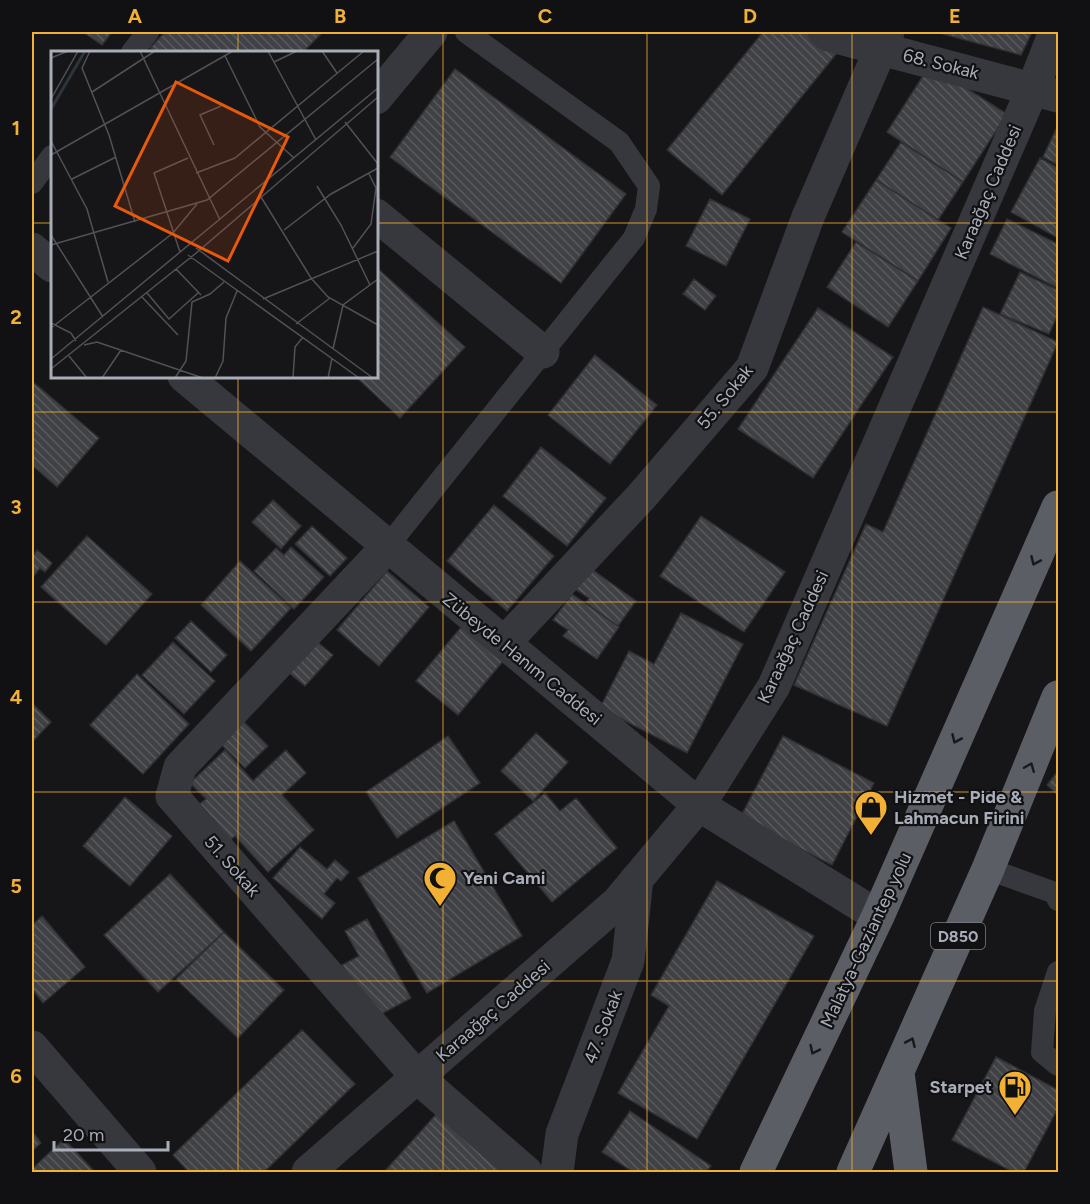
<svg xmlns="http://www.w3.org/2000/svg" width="1090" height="1204" font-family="Figtree,sans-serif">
  <defs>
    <pattern id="building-back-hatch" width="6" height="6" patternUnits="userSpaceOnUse" patternTransform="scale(1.5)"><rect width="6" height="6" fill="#404145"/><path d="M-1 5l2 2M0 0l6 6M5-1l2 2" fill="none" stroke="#595a5e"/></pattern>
  </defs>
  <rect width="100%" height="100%" fill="#161618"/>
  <path fill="url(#building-back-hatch)" stroke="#303034" stroke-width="1.5" d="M83,32h29l-10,13z
    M165,32h158l-20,20h-148l-5,-4z
    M763,32h58l20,16 -119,147 -55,-45z
    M936,32h96l-11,23z
    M930,65l77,49 -44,68 -76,-50z
    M455,69l171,125 -65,89 -171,-126z
    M1058,125v40l-15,-8z
    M901,142l62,40 -25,38 -62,-40z
    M1040,158l18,10v70l-47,-26z
    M876,180l75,48 -33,53 -76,-49z
    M710,199l40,20 -24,47 -40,-20z
    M1007,219l51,25v44l-68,-34z
    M856,242l62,39 -30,46 -61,-40z
    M376,267l89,80 -65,71 -45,-42h21z
    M1020,272l38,18v24l-9,20 -49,-20z
    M694,279l22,17 -11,14 -22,-16z
    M983,307l75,35 -171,384 -93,-41 72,-161 17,8z
    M818,308l75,49 -80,121 -75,-49z
    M595,355l62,50 -47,59 -62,-49z
    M32,381l67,57 -42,49 -25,-22z
    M541,447l65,51 -39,48 -64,-50z
    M273,500l28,26 -20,23 -29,-27z
    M494,505l60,51 -47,55 -60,-50z
    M701,516l84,56 -41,60 -84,-56z
    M312,526l35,32 -17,18 -35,-32z
    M87,536l65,58 -46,51 -65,-58z
    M291,547l33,30 -30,32 -40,-38 22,-23 8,7z
    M37,550l15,13 -7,9 -5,-4 -8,10v-21z
    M240,561l51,47 -40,43 -50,-46z
    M590,568l46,33 -18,25 -32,-23 3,-5 -14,-9z
    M387,571l42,36 -50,59 -42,-36z
    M572,594l47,33 -22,32 -34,-23 5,-6 -15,-10z
    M681,613l62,31 -56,109 -87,-45 29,-57 25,13z
    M191,621l36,34 -16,17 -36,-34z
    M462,626l42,34 -46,55 -42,-34z
    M316,641l17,14 -28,31 -17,-14z
    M173,642l42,39 -31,33 -42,-39z
    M137,674l52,50 -46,50 -53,-49z
    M32,703l19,19 -19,20z
    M238,716l30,30 -23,22 -29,-29z
    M536,733l32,29 -35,39 -32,-30z
    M448,736l32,47 -83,55 -31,-46z
    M783,736l91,47 -42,82 -92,-47z
    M225,750l28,31 33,-31 20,23 -24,22 32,35 -46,42 -33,-36 -6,5 -32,-35 9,-7 -16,-16z
    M1058,771v24l-11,-10z
    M545,793l15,18 16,-13 41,50 -65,54 -57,-68z
    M125,797l47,39 -42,50 -47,-40z
    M454,821l68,115 -95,57 -69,-115z
    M300,847l27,22 8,-9 14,12 -8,9 -4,-3 -13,16 11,9 -13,16 -49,-41z
    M170,874l54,58 -66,60 -54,-57z
    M717,881l97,55 -117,203 -79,-46 51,-87 -18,-11z
    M42,916l43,51 -42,36 -11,-14v-64z
    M367,919l44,79 -39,21 -30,-54 17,-9 -14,-25z
    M224,932l60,58 -46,48 -62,-59z
    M302,1030l53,54 -91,88h-75l-16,-17z
    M996,1057l62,33v18l-34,64h-11l-61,-32z
    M440,1110l70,62h-126z
    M630,1111l81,55 -5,6h-73l-31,-20z
    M32,1131l9,12 -9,8z
    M64,1139l31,33h-63v-3z"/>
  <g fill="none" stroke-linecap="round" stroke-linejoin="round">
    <path stroke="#37383d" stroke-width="22" d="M132,52l16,-20
      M32,183l20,-27
      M387,547l247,-309 12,-29 3,-23 -30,-44 -153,-110
      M988,869l67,24 3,7
      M1058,972l-13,39 -3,41 16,13"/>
    <path stroke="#37383d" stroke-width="33" d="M824,32l5,3 229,61
      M376,98l55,-66
      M376,215l167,137
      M32,249l20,17
      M184,376l515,429 179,111
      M387,547l-207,220 -8,29 245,281 109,95
      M505,642l136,-145 111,-129 56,-151 80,-185
      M32,1047l108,125
      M557,1172l5,-38 66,-173 9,-82"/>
    <path stroke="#37383d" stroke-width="33" d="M308,1172l309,-269 82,-98 75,-119 259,-598 22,-56"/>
    <path stroke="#5b5e65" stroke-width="33" d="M898,1073l13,99
      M756,1172l122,-256 180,-409
      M853,1172l135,-303 70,-172"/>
  </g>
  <defs><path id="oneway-chevron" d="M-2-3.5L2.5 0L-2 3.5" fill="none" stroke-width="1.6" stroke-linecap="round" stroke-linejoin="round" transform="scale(1.5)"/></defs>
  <g stroke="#18191b">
    <use href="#oneway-chevron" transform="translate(1035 561) rotate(114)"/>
    <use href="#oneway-chevron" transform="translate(956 739) rotate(114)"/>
    <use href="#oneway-chevron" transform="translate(1030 767) rotate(-68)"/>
    <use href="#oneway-chevron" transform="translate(911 1042) rotate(-66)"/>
    <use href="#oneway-chevron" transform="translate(814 1050) rotate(116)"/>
  </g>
  <path fill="none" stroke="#f2b134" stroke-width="1.5" stroke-opacity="0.55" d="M238,32v20M443,32v1140M647,32v1140M852,32v1140M32,223h20M376,223h682M238,376v796M32,412h1026M32,602h1026M32,792h1026M32,981h1026"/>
  <defs>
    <symbol id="shop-pin" viewBox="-11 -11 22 30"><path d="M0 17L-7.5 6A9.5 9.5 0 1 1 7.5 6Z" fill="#f2b134" stroke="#111113"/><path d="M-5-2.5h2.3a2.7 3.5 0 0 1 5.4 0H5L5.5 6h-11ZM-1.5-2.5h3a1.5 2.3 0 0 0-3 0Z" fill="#111"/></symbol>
    <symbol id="mosque-pin" viewBox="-11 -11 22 30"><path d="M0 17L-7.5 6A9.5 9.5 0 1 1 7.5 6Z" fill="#f2b134" stroke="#111113"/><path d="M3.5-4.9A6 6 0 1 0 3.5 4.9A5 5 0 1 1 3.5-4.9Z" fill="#111"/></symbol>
    <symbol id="fuel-pin" viewBox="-11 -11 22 30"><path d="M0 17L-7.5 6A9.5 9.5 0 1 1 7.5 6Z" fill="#f2b134" stroke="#111113"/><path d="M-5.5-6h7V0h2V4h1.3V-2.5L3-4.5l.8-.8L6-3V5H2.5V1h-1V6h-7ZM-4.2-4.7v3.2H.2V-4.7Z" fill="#111"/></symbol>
  </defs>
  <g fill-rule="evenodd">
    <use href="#shop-pin" x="852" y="788" width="38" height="52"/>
    <use href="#mosque-pin" x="421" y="859" width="38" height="52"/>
    <use href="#fuel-pin" x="996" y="1068" width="38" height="52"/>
  </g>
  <g text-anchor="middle" stroke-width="4.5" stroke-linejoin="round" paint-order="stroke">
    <rect fill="#111113" stroke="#7b7e86" stroke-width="1.5" x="931" y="923" width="54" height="26" rx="4.5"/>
    <g font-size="16" font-weight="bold" fill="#a8adb8">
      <text x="958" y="942">D850</text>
    </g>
    <g font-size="18" fill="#a8adb8" stroke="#111113">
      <text transform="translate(941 64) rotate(14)" y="6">68. Sokak</text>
      <text transform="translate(988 192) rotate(-67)" y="6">Karaağaç Caddesi</text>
      <text transform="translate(725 397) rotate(-51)" y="6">55. Sokak</text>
      <text transform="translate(793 637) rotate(-65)" y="6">Karaağaç Caddesi</text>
      <text transform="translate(522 659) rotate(39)" y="6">Zübeyde Hanım Caddesi</text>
      <text transform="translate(232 866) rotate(49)" y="6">51. Sokak</text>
      <text transform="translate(866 940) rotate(-65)" y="6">Malatya-Gaziantep yolu</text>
      <text transform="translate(493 1011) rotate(-41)" y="6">Karaağaç Caddesi</text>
      <text transform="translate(603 1027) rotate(-69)" y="6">47. Sokak</text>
    </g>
    <g font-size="18" font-weight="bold" fill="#a8adb8" stroke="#111113" text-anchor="start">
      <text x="894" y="803">Hizmet - Pide &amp;<tspan x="894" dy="21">Lahmacun Firini</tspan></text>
      <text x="463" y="884">Yeni Cami</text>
      <text x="992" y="1093" text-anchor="end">Starpet</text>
    </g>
  </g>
  <g transform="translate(51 51)">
    <rect width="327" height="327" fill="#161618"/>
    <path fill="none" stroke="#2c353c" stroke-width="3" d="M0,58l34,-58"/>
    <path fill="none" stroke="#505258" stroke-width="1.5" d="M39,0l-8,17 27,67 26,87M89,0l80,169M217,0l48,89M271,0l15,22M174,5l35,71 34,31M0,7l17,-7M223,11l23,-11M41,41l63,-41M0,48l27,-48M294,71l33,42M0,90l36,68 21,73M163,94l-14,-30 21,-9M0,104l182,-104M145,122l39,-15 129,-107M21,128l44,-22M266,135l24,39 29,60M210,146l50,81 17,19 50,28M233,179l47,-36 47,-26M0,184l52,82M0,194l156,-45 171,-141M145,197l177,130M302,197l18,-24 5,-36 -7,-14M129,201l-26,-79 34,-15M137,204l171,123M125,218l25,26M96,242l22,26 29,-26M91,246l36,38M212,248l115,-48M0,272l20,10 5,8M245,273l34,-26M0,277l122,-95 24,-29M33,294l13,-3 106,36M282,298l10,-44 35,-26M18,305l18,22M0,308l327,-271M0,318l144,-115 183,-157M51,327l19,-28M124,327l11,-17 6,-59 18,-8 14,-12M164,327l8,-17 3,-43 11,-27M242,327l2,-31 8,-10M277,327l4,-20"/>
    <path fill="#e8590c" fill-opacity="0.15" stroke="#e8590c" stroke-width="3" d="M125,31l112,55 -60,124 -113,-55z"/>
    <rect width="327" height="327" fill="none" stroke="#a8adb8" stroke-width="3"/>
  </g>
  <rect width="1090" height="1204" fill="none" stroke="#111113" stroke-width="66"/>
  <path d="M54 1141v9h114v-9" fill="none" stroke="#a8adb8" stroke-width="3"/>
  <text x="63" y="1141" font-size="18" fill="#a8adb8" stroke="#111113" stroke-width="4.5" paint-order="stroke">20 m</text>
  <rect x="33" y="33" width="1024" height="1138" fill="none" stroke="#f2b134" stroke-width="2"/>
  <g font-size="20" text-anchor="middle" font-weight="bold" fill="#f2b134">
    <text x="135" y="23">A</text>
    <text x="340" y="23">B</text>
    <text x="545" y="23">C</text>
    <text x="750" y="23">D</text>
    <text x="955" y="23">E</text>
    <text x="16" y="135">1</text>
    <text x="16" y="324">2</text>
    <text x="16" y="514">3</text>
    <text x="16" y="704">4</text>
    <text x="16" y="893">5</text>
    <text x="16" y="1083">6</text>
  </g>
</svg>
